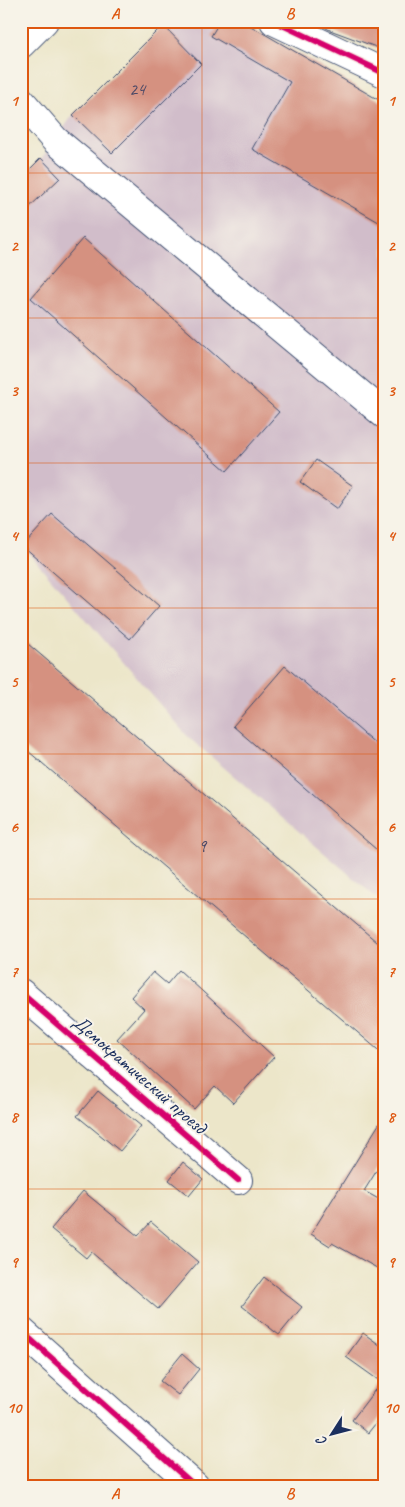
<svg xmlns="http://www.w3.org/2000/svg" width="405" height="1507" font-family="Caveat,sans-serif">
  <rect width="100%" height="100%" fill="#f7f3e8"/>
  <filter id="ink" filterUnits="userSpaceOnUse"><feTurbulence type="fractalNoise" baseFrequency=".02" numOctaves="2"/><feDisplacementMap in="SourceGraphic" scale="10" xChannelSelector="R" yChannelSelector="G"/><feConvolveMatrix kernelMatrix="1 2 1 2 8 2 1 2 1" color-interpolation-filters="sRGB"/></filter>
  <filter id="wash" filterUnits="userSpaceOnUse"><feTurbulence type="fractalNoise" baseFrequency=".0096" numOctaves="4" result="noise"/><feDisplacementMap in="SourceGraphic" scale="20" xChannelSelector="R" yChannelSelector="G"/><feGaussianBlur stdDeviation="1.12" result="paint"/><feColorMatrix in="noise" values="0 0 0 0 0 0 0 0 0 0 0 0 0 0 0 0 0 1.4 0 .05"/><feComposite in="paint" operator="in"/></filter>
  <g filter="url(#wash)">
    <rect width="100%" height="100%" fill="#ece6c9"/>
    <path fill="#d1bdca" d="M181,21h61l142,82v801l-196,-167 -167,-193v-366l20,-19 32,-44 90,-90z"/>
    <g id="blocks">
      <path fill="#d59180" d="M220,21h22l142,82v122l-132,-76 38,-67 -79,-46z
        M313,21h71v29l-54,-20z
        M163,25l38,39 -89,89 -39,-38z
        M41,158l19,20 -39,37v-37z
        M83,238l196,174 -52,59 -196,-173z
        M316,460l37,26 -16,23 -37,-27z
        M52,514l107,92 -29,33 -107,-93z
        M21,638l363,310v107l-363,-310z
        M285,666l99,85v105l-151,-130z
        M179,970l95,87 -41,46 -18,-17 -21,23 -77,-70 27,-30 -13,-12 22,-25 14,12z
        M98,1091l43,35 -21,25 -43,-35z
        M384,1116v43l-20,32 20,11v70l-52,-29 -2,3 -19,-12z
        M183,1162l20,17 -14,17 -20,-16z
        M83,1191l55,45 13,-14 47,40 -40,47 -67,-57 -5,6 -35,-29z
        M264,1277l38,30 -23,28 -37,-29z
        M363,1333l21,15v65l-16,20 -16,-13 29,-38 -35,-25z
        M182,1354l17,15 -21,26 -18,-14z"/>
    </g>
  </g>
  <g filter="url(#ink)">
    <use href="#blocks" fill-opacity="0" stroke="#3a4a6e" stroke-width="1"/>
    <g fill="none" stroke-linecap="round" stroke-linejoin="round">
      <defs>
        <path id="minor" d="M274,21l110,52
          M21,101l34,39 329,274
          M21,993l217,187
          M21,1331l174,155"/>
        <path id="major" d="M21,44l23,-23"/>
      </defs>
      <use href="#minor" stroke="#3a4a6e" stroke-width="30"/>
      <use href="#major" stroke="#3a4a6e" stroke-width="30"/>
      <use href="#minor" stroke="#fff" stroke-width="28"/>
      <use href="#major" stroke="#fff" stroke-width="28"/>
      <defs>
        <path id="cycleway" d="M274,21l110,52
          M21,993l217,187
          M21,1331l174,155"/>
      </defs>
      <use href="#cycleway" stroke="#f7f3e8" stroke-width="9"/>
      <use href="#cycleway" stroke="#d6006c" stroke-width="6"/>
    </g>
  </g>
  <path fill="none" stroke="#de5710" stroke-width="1" stroke-opacity="0.55" d="M202,21v1465M21,173h363M21,318h363M21,463h363M21,608h363M21,754h363M21,899h363M21,1044h363M21,1189h363M21,1334h363"/>
  <g text-anchor="middle" stroke-width="4" stroke-linejoin="round" paint-order="stroke">
    <g font-size="18" fill="#4a4866">
      <text x="137" y="95">24</text>
      <text x="202" y="852">9</text>
    </g>
    <g font-size="20" fill="#1b2f5e" stroke="#f7f3e8">
      <text transform="translate(140 1074) rotate(41)" y="7">Демократический проезд</text>
    </g>
  </g>
  <rect width="405" height="1507" fill="none" stroke="#f7f3e8" stroke-width="55"/>
  <g transform="translate(332 1434) rotate(234)" stroke="#f7f3e8" stroke-width="4" paint-order="stroke">
  <path d="M0-4L9 19L0 12L-9 19Z" fill="#1b2f5e"/>
  <text y="-8" font-size="14" font-weight="bold" text-anchor="middle" fill="#1b2f5e">С</text>
  </g>
  <rect x="28" y="28" width="350" height="1452" fill="none" stroke="#de5710" stroke-width="2"/>
  <g font-size="16" text-anchor="middle" font-weight="bold" fill="#de5710">
    <text x="115" y="19">A</text>
    <text x="290" y="19">B</text>
    <text x="14" y="106">1</text>
    <text x="391" y="106">1</text>
    <text x="14" y="251">2</text>
    <text x="391" y="251">2</text>
    <text x="14" y="396">3</text>
    <text x="391" y="396">3</text>
    <text x="14" y="541">4</text>
    <text x="391" y="541">4</text>
    <text x="14" y="687">5</text>
    <text x="391" y="687">5</text>
    <text x="14" y="832">6</text>
    <text x="391" y="832">6</text>
    <text x="14" y="977">7</text>
    <text x="391" y="977">7</text>
    <text x="14" y="1122">8</text>
    <text x="391" y="1122">8</text>
    <text x="14" y="1267">9</text>
    <text x="391" y="1267">9</text>
    <text x="14" y="1413">10</text>
    <text x="391" y="1413">10</text>
    <text x="115" y="1499">A</text>
    <text x="290" y="1499">B</text>
  </g>
</svg>
